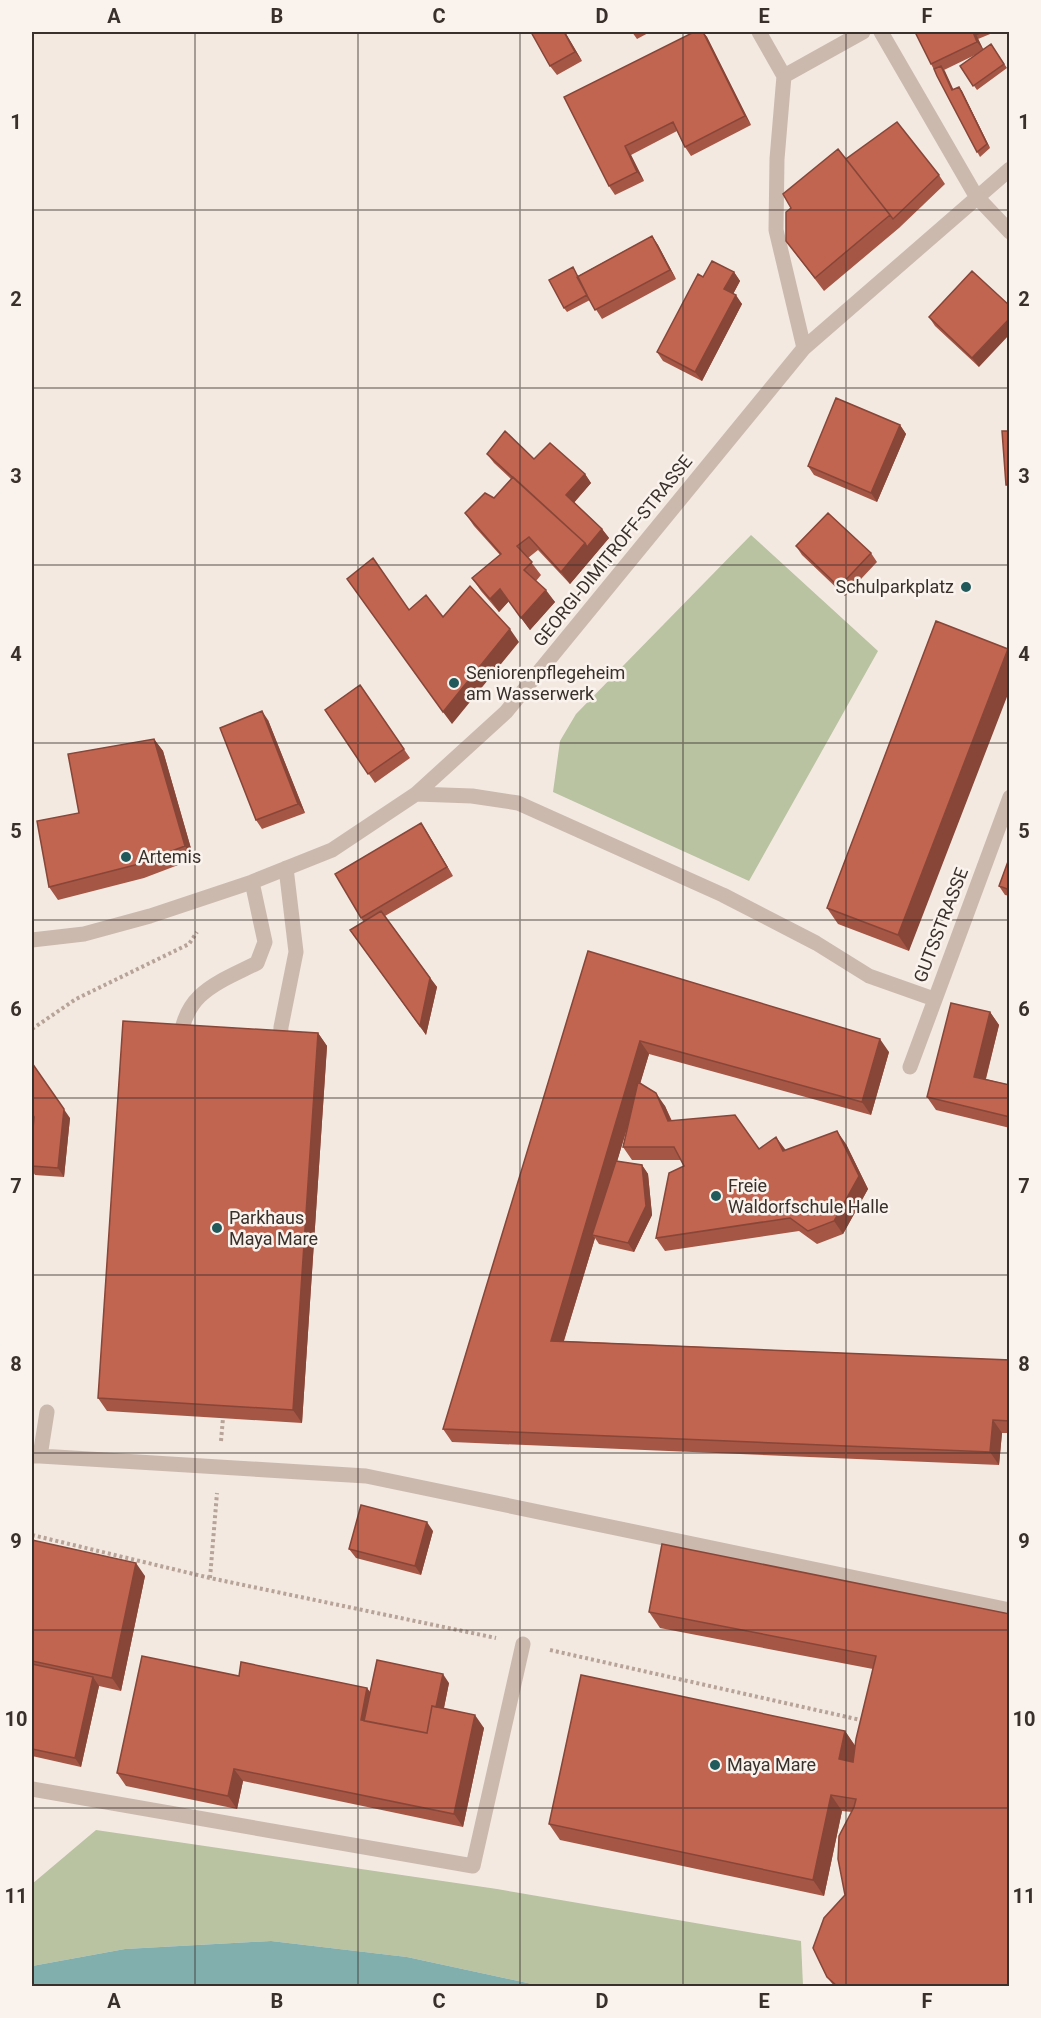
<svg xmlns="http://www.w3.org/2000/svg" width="1041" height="2018" font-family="Roboto,sans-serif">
  <rect width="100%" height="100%" fill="#f3e9e1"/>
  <path fill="#b9c2a1" d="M751,535l127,116 -129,230 -196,-89 7,-51 16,-27z
    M96,1830l401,59 304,52 2,45h-262l-134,-29 -136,-16 -146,8 -93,17v-82z"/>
  <path fill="#81afae" d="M271,1941l136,16 134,29h-509v-20l93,-17z"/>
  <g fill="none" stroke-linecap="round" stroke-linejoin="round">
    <path stroke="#b7a397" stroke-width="4" stroke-dasharray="3 3" stroke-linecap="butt" d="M32,1029l44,-30 113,-55 8,-12
      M221,1441l2,-23
      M32,1535l178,43 286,60
      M210,1578l7,-85
      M550,1650l315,71"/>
    <path stroke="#cbb9ad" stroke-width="15" d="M759,32l25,44 -7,83 -1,71 28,118
      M881,32l95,164 34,36
      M784,76l79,-44
      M416,794l56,2 46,7 205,92 93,48 53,33 65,23
      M32,940l52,-6 66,-18 102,-34 80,-32 84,-56 90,-82 298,-364 206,-179
      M180,1044c3,-51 37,-61 77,-81l8,-21 -13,-60
      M280,1049l1,-22 15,-75 -10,-84
      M910,1067l100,-270
      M32,1456h8l7,-44
      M40,1456l326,20 644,134
      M32,1789l441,77 50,-222"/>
  </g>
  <path fill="#a65645" d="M531,32h34l17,29 -25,14 -7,-9z
    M632,32h18l-13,7z
    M694,32h9l4,5 44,88 -60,31 -6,-9 -8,-16 -46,24 13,26 -29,14 -6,-9 -45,-89z
    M915,32h80l-17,7 5,10 8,-5 16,24 -30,22 -17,-24 15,-11 -31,15 9,20 6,-3 3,4 28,57 -10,9 -49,-93z
    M846,159l93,16 6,9 -46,44 -75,63 -38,-50z
    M652,236l6,9 18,34 -74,40 -12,-19 -23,12 -3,-4 14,-32z
    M972,271l7,96 -44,-41 -6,-9z
    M734,272l6,9 -7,13 9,10 -40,77 -39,-20 -6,-9 46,-75z
    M900,425l6,9 -29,68 -63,-27 -6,-9z
    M487,454l47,5 51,15 6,9 -17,19 28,27 7,9 -39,46 -32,-34 -10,8 13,17 -5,6 19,21 -25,28 -21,-29 -10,11 -18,-21 -9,-13 28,-23 -26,-29 -9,-13 29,-15 17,-19 -17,-16z
    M796,546l75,7 6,9 -32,34 -43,-41z
    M936,621l-27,330 -71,-27 -11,-16z
    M360,685l50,73 -35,25 -50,-73z
    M268,720l37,93 -43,16 -6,-9z
    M154,739l9,12 31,108 -50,19 -86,22 -9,-13 30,-74z
    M421,823l32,53 -68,40 52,71 -11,48 -76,-105 14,-8 -3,-4z
    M1010,856v40l-5,-1 -6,-9z
    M588,951l301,101 -18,63 -222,-61 -9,29 25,23 7,15 87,28 26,1 61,-6 22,45 -25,45 -26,10 -18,-13 -134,20 -9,-13 28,-72 -3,-6h-49l-9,-13 6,-25 -12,39 25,4 6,9 4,41 -18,37 -35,-8 -4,-6 -31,103 446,19v73h-8l-3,32 -547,-23 -9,-13z
    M990,1012l9,13 -13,54 24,6v43l-74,-18 -9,-13z
    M318,1033l9,13 -25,377 -195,-12 -9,-13z
    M34,1117l36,1 -6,59 -29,-2 -3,-5v-29z
    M433,1531l-12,44 -65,-17 -7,-9z
    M32,1540l113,36 -24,115 -22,-5 -18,81 -49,-11z
    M649,1612l361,2v372h-176l-7,-9 18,-82 7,-83 -10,-1 -18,85 -264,-56 -11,-16 296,-93 10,15 18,-77 -213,-41z
    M239,1676l128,12 3,4 79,-9 -5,25 40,20 -21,99 -220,-46 -6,28 -111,-23 -9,-13z"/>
  <path fill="#874638" d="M564,32h1l17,29 -7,-9z
    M703,32l4,5 44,88 -6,-9z
    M973,32h2l9,19 -7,-9z
    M941,66l4,5 11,24 -4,-5z
    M959,87l3,4 28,57 -3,-4z
    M625,146l6,9 13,26 -7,-9z
    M652,236l6,9 18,34 -6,-9z
    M734,272l6,9 -9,17 -7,-9z
    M736,295l6,9 -40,77 -7,-9z
    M1010,318v16l-31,33 -7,-9z
    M900,425l6,9 -29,68 -6,-9z
    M585,474l6,9 -18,21 -7,-9z
    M602,529l7,9 -39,46 -9,-12 24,-29z
    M500,589l9,12 -10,11 -9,-13z
    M546,590l9,12 -25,28 -9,-12z
    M510,629l9,13 -67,82 -9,-12z
    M1008,649l2,2v38l-101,262 -11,-16z
    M262,711l6,9 37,93 -7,-9z
    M154,739l9,12 31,108 -9,-13z
    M421,823l6,9 26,44 -6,-9z
    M430,978l7,9 -11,48 -6,-9z
    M990,1012l9,13 -16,64 -9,-12z
    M318,1033l9,13 -25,377 -9,-13z
    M880,1039l9,13 -18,63 -9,-13z
    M640,1041l9,13 -54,182 -3,-1 3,3 -35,115 -9,-12z
    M32,1063l38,55 -6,59 -6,-9z
    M656,1093l9,13 12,28 -9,-13z
    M837,1131l9,13 22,45 -25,45 -9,-13z
    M776,1137l9,12 7,15 -9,-13z
    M642,1165l6,9 4,41 -18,37 -6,-9z
    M993,1420l9,13 -3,32 -9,-13z
    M427,1522l6,9 -12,44 -6,-9z
    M136,1563l9,13 -24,115 -9,-13z
    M443,1674l6,9 -13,63 -6,-9z
    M93,1677l6,9 -18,81 -6,-9z
    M367,1688l9,13 -4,24 -11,-5z
    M475,1715l9,13 -21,99 -9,-13z
    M845,1731l11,16 -5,28 -12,-16z
    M234,1769l9,12 -6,28 -9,-13z
    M831,1795l11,16 -18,85 -11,-16z"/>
  <path fill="#c16450" stroke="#874638" stroke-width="1.5" d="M531,32h33l11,20 -25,14z
    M694,32h9l42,84 -60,31 -12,-25 -48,24 12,26 -28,14 -45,-89z
    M915,32h58l4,10 -46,22z
    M973,32h9l-7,3z
    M991,44l13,20 -31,22 -13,-20z
    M941,66l11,24 7,-3 28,57 -10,8 -40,-76 -3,-7z
    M897,122l42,53 -46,44 -47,-60z
    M838,149l52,66 -75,63 -29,-37v-29l5,-4 -8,-14z
    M652,236l18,34 -75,40 -18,-33z
    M712,261l22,11 -10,17 12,6 -41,77 -38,-20 41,-78 5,3z
    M573,267l14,28 -23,13 -15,-28z
    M972,271l38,35v12l-38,40 -43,-41z
    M836,398l64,27 -29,68 -63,-27z
    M505,431l29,28 16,-16 35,31 -19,21 36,34 -15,18 -2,-4 -98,-89z
    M1002,431h8v54h-4z
    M513,477l72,66 -24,29 -32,-35 -12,9 15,16 -8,8 22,20 -25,28 -21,-29 -10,10 -18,-21 29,-24 -36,-41 20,-20 9,5z
    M828,513l43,40 -32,34 -43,-41z
    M373,558l36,52 17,-15 17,22 27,-31 40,43 -67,83 -96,-133z
    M936,621l72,28 -110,286 -71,-27z
    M360,685l44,64 -36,25 -43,-64z
    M262,711l36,93 -42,16 -36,-92z
    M154,739l31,107 -50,19 -86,22 -12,-66 42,-8 -11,-59z
    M421,823l26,44 -86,51 -26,-44z
    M1010,856v34l-11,-4z
    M381,911l49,67 -10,48 -70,-96z
    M588,951l292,88 -18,63 -222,-61 -89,300 459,19v61l-17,-1 -3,32 -547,-23z
    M951,1003l39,9 -16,65 36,8v32l-83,-20z
    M123,1021l195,12 -25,377 -195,-12z
    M32,1063l32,46 -6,59 -26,-2v-25l2,-24 -2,-4z
    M638,1082l18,11 12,28 67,-6 24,34 17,-12 7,14 54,-20 22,45 -25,45 -26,10 -18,-13 -134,20 13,-65 15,-7 -10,-19h-51z
    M616,1161l26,4 4,41 -18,37 -36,-8z
    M361,1505l66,17 -12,44 -66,-17z
    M32,1540l104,23 -24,115 -80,-17z
    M662,1544l348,70v372h-173l-10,-9 -14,-29 11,-30 21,-23 -7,-36 1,-23 15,-29 2,-8 -25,-4 -18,85 -264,-56 32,-149 264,56 -6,28 14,3 3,-23 20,-83 -227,-44z
    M142,1656l97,20 2,-14 126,26 -6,32 66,13 5,-27 43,9 -21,99 -220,-45 -6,27 -111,-23z
    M377,1660l66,14 -7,33 -4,-1 -5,27 -63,-12z
    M32,1664l61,13 -18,81 -43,-9z"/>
  <path fill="none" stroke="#392f2b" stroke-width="1.5" stroke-opacity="0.55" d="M195,32v1954M358,32v1954M520,32v1954M683,32v1954M846,32v1954M32,210h978M32,388h978M32,565h978M32,743h978M32,920h978M32,1098h978M32,1275h978M32,1453h978M32,1630h978M32,1808h978"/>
  <g fill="#22595a" stroke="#faf3ed" stroke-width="2">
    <circle cx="966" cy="587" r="6"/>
    <circle cx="454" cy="683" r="6"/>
    <circle cx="126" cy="857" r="6"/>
    <circle cx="716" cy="1196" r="6"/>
    <circle cx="217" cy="1228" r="6"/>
    <circle cx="715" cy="1765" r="6"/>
  </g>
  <g text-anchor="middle" stroke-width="5" stroke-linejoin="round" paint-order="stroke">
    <g font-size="18" fill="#392f2b" stroke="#faf3ed">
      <text transform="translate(613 551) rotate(-51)" y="6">GEORGI-DIMITROFF-STRASSE</text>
      <text transform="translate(941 925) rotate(-69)" y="6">GUTSSTRASSE</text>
    </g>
    <g font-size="18" fill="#392f2b" stroke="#faf3ed" text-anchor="start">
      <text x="954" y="593" text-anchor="end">Schulparkplatz</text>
      <text x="466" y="679">Seniorenpflegeheim<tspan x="466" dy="21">am Wasserwerk</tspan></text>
      <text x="138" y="863">Artemis</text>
      <text x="728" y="1192">Freie<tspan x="728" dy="21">Waldorfschule Halle</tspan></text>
      <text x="229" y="1224">Parkhaus<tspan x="229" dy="21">Maya Mare</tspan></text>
      <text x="727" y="1771">Maya Mare</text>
    </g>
  </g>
  <rect width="1041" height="2018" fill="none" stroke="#faf3ed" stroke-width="66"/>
  <rect x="33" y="33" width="975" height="1952" fill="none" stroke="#392f2b" stroke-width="2"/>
  <g font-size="20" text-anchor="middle" font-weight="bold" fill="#392f2b">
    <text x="114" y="23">A</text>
    <text x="277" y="23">B</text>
    <text x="439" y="23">C</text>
    <text x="602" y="23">D</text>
    <text x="764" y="23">E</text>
    <text x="927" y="23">F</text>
    <text x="16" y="129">1</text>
    <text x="1024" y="129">1</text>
    <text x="16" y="306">2</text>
    <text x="1024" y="306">2</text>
    <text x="16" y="483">3</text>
    <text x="1024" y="483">3</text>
    <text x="16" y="661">4</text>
    <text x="1024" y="661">4</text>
    <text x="16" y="838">5</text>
    <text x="1024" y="838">5</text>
    <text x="16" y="1016">6</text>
    <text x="1024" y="1016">6</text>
    <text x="16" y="1193">7</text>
    <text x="1024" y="1193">7</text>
    <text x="16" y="1371">8</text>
    <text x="1024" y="1371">8</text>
    <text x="16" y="1548">9</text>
    <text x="1024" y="1548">9</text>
    <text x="16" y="1726">10</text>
    <text x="1024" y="1726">10</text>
    <text x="16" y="1903">11</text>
    <text x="1024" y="1903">11</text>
    <text x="114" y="2008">A</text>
    <text x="277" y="2008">B</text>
    <text x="439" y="2008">C</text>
    <text x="602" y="2008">D</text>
    <text x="764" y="2008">E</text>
    <text x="927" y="2008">F</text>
  </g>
</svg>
